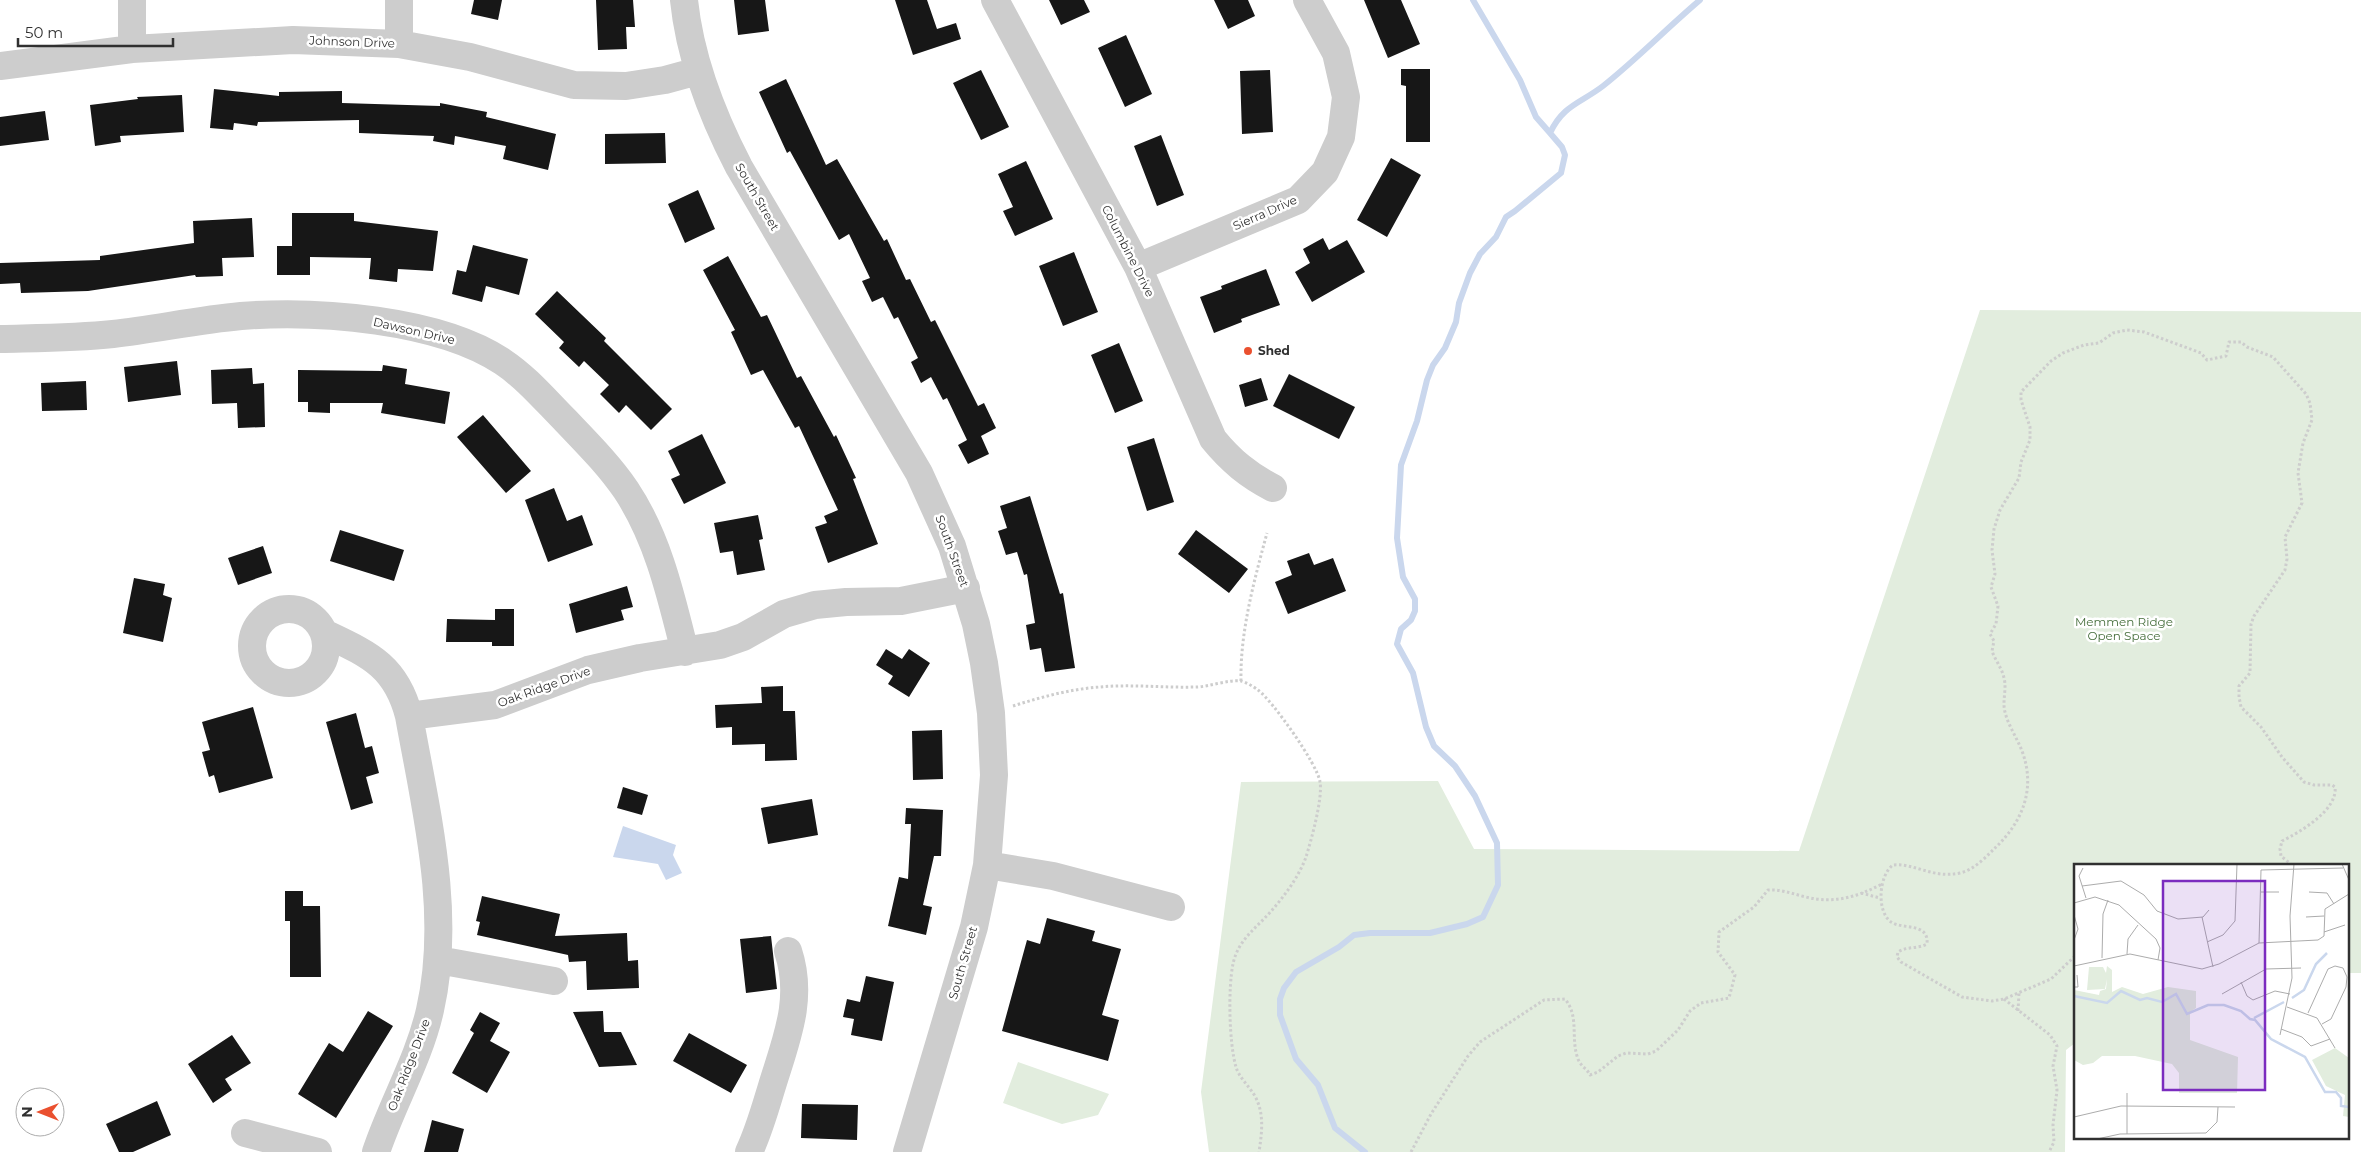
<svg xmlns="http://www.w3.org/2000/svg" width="2361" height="1152" font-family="Montserrat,sans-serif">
  <rect width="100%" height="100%" fill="#fff"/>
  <path fill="#e2edde" d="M1980,310l381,2v661h-14v-107h-272v177l-9,7 -1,102h-856l-8,-60 40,-310 197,-1 36,68 325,2z
    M1018,1062l91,32 -11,21 -36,9 -59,-21z"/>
  <path fill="#cad7ed" d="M623,826l53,19 -3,10 9,18 -16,7 -8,-16 -45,-7z"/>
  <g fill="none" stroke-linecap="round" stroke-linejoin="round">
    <path stroke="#cad7ed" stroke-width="6" d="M1473,0l47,80 16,37 14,16
      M1365,1152l-30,-24 -17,-43 -22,-26 -16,-44v-16l4,-11 12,-16 43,-25 15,-12 16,-2h60l37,-9 16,-7 15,-32 -1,-42 -22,-47 -20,-30 -21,-20 -8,-19 -13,-54 -16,-29 4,-15 10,-9 4,-9v-12l-12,-22 -6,-39 4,-73 16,-44 10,-41 6,-15 12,-17 11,-26 3,-19 11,-30 10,-19 16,-17 10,-20 9,-6 46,-38 4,-18 -3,-8 -12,-14c13,-28 31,-30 53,-47 34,-27 64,-58 97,-86"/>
  </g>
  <path fill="#171717" d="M474,0h28l-4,20 -27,-6z
    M596,0h37l2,27h-9l1,22 -29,1z
    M734,0h31l4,31 -31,4z
    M895,0h32l10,29 19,-6 5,16 -48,16z
    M1049,0h35l6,12 -29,13z
    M1214,0h34l7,16 -27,13z
    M1364,0h37l19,44 -32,14z
    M1126,35l26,59 -27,13 -27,-59z
    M1401,69h29v73h-24v-56l-5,-1z
    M981,70l28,57 -28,13 -28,-57z
    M1270,70l3,62 -31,2 -2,-63z
    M786,79l40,86 11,-6 47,82 3,-2 19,41 4,-1 21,43 4,-2 43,86 6,-3 12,25 -15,8 8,18 -21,10 -10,-19 9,-5 -20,-42 -4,2 -12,-23 -10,6 -10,-21 7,-4 -20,-41 -4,2 -11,-22 -11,5 -10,-21 8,-3 -21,-44 -10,6 -49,-89 -3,2 -28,-61z
    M214,89l65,7v-4l63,-1v12l98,3v-3l47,9 -1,5 70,17 -8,36 -45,-11 3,-13 -51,-10 -1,9 -21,-4 1,-5 -75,-3v-13l-101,2 -1,4 -23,-3 -1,7 -23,-2z
    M182,95l2,37 -64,4 1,6 -26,4 -5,-41 48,-6 -1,-2z
    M45,111l4,29 -49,6v-29z
    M665,133l1,30 -61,1v-30z
    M1161,135l23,60 -27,11 -23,-60z
    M1391,158l30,17 -34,62 -30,-17z
    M1026,161l27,58 -38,17 -12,-25 10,-4 -15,-33z
    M698,190l17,39 -30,14 -17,-39z
    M292,213h62v8l84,10 -5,40 -35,-2 -1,13 -28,-3 2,-21 -61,-1v18h-33v-29h15z
    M252,218l2,39 -32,1 1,18 -27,1 -1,-2 -107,16 -67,2 -1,-10 -20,1v-21l100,-3v-4l94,-13 -1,-22z
    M1323,238l6,12 18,-10 18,32 -53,30 -17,-30 15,-9 -7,-14z
    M473,245l55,14 -9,36 -33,-9 -4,16 -30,-8 5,-24 9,2z
    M1074,252l24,60 -35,14 -24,-60z
    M728,256l33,61 6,-2 30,63 4,-2 33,61 2,-2 20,43 -3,1 25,65 -50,19 -13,-36 12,-4 -3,-7 14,-6 -39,-84 -4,2 -32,-58 -12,5 -20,-43 4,-2 -32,-60z
    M1266,269l14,36 -39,14 1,3 -28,11 -14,-36 22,-8 -1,-3z
    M557,291l49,47 -2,3 68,68 -21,21 -25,-25 -7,8 -19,-19 9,-9 -25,-24 -5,6 -20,-19 5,-6 -29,-28z
    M1119,343l24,58 -28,12 -24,-58z
    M177,361l4,34 -53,7 -4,-35z
    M383,365l24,4 -2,15 45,8 -5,32 -64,-11 2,-10h-53v10l-22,-1v-10h-10v-32l84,1z
    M252,368l1,16 11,-1 1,44 -27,1 -1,-25 -25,1 -1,-34z
    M1289,374l66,33 -16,32 -66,-33z
    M1261,378l7,22 -23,7 -6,-22z
    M86,381l1,29 -45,1 -1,-28z
    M483,415l48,56 -25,22 -49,-56z
    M702,434l24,49 -42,21 -13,-25 9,-4 -12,-24z
    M1154,438l20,64 -27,9 -20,-64z
    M554,488l13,33 15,-6 11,30 -45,17 -23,-62z
    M1030,496l30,98 3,-1 12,75 -30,4 -4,-24 -11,2 -4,-25 9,-2 -8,-49 -3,1 -7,-23 -11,3 -8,-24 9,-3 -7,-22z
    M758,515l5,24 -4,1 6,30 -28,5 -4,-24 -13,2 -6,-30z
    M340,530l64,20 -10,31 -64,-20z
    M1196,530l52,39 -19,24 -51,-39z
    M263,546l9,27 -34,12 -10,-27z
    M1309,553l5,12 19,-7 13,33 -58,23 -13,-32 17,-7 -5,-14z
    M134,578l31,6 -2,11 9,3 -9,44 -40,-9z
    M627,586l6,21 -12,3 3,10 -48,13 -7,-29z
    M495,609h19v37h-22v-4h-46l1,-23 48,1z
    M886,649l16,10 7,-10 21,14 -21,34 -21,-13 5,-8 -17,-11z
    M783,686v25h12l2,49 -32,1v-17l-33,1v-18l-16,1 -1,-23 47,-2 -1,-16z
    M253,707l20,71 -54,15 -5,-18 -5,2 -7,-25 8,-2 -8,-28z
    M356,713l9,35 7,-2 7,27 -13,4 7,26 -22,7 -25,-88z
    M942,730l1,49 -30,1 -1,-49z
    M623,787l25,8 -6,20 -25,-7z
    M812,799l6,36 -50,9 -7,-36z
    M906,808l37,2 -2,46h-7l-11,49 9,2 -6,28 -38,-9 11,-49 9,2 3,-55h-6z
    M285,891h18v15h17l1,71h-31v-56h-5z
    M482,896l78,18 -5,22 72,-3 1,28 10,-1 1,28 -52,2 -1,-29 -17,1 -1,-7 -91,-20 3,-13 -4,-1z
    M1047,918l48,13 -3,10 29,8 -19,66 17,5 -11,41 -106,-30 25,-91 13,4z
    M771,936l6,53 -31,4 -6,-54z
    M866,976l28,6 -12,59 -31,-6 3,-16 -11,-2 4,-18 13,3z
    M368,1011l25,15 -57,92 -38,-24 31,-51 14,9z
    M603,1011l1,21h17l16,33 -38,2 -26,-55z
    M480,1012l20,11 -10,18 20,11 -23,41 -35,-20 22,-40 -4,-3z
    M689,1033l58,32 -16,28 -58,-32z
    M232,1035l19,28 -26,16 7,11 -19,13 -25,-39z
    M157,1101l14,34 -38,17h-14l-13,-28z
    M802,1104l56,1 -1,35 -56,-2z
    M432,1120l32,9 -6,23h-34z"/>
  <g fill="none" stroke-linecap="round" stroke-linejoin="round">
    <path stroke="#cdcdcd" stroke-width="3" stroke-dasharray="2.5 2.5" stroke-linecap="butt" d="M1241,681c-1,-49 13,-100 26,-148
      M1013,706c28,-9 58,-17 87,-19 31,-3 64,1 96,0 12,0 34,-8 45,-6 5,1 13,6 17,9 14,10 60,75 62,92 3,16 -9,59 -14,75 -7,19 -20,37 -33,52 -15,18 -35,30 -40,55 -5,24 -4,79 3,103 3,10 11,17 17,26 12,18 9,39 6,59
      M1861,893l19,5
      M2075,956l-24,23 -47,20 -12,2 -30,-4 -61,-35 -4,-5 1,-5c9,-6 20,-3 29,-8 2,-22 -24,-14 -36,-22 -15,-11 -12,-47 2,-57 22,-2 40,14 67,8 14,-3 26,-16 36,-26 27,-26 40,-59 26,-96 -5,-13 -14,-26 -17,-39 -3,-11 2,-23 -1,-34 -2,-10 -9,-18 -12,-27l2,-10 -4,-7 6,-10 2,-18 -7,-19 4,-13 -3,-24 2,-21 6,-19 19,-32 2,-16 9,-22v-13l-9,-27v-8l30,-31 12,-8 21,-8 15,-2 14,-10 14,-3 17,2 49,18 8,3 6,7 19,-4 3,-14h12l6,5 26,10 33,37 4,9 2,17 -9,23 -5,30 4,30 -17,34 2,22 -2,11 -31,46 -3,8 -1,49 -11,13v11l2,10 20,20 21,30 22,25 10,3h18l3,2c3,23 -35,45 -53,54l-2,8 1,7 12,10
      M2004,999l46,36 7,11 -4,20 4,24 -4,35 1,17 -5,10
      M2018,1011l1,-18
      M1411,1152l20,-38 37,-58 12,-14 64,-42 21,-1c14,17 6,37 12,57 3,11 10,12 13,19l8,-3 20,-16 8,-3 22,1 8,-3 22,-21 12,-19 11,-8 28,-5 6,-23 -17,-23 1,-20 35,-25 14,-17c13,-1 25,4 38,7 28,7 51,0 76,-13"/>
    <path stroke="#cdcdcd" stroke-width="28" d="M132,0v49
      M684,0c6,59 28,115 55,167l180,306 33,73 24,78 8,39 7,50 3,62 -7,90 -13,62 -67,225
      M995,0l143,267 75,172c18,22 35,36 60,49
      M399,44v-44
      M0,66l132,-17 161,-9 106,4 71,13 104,28 52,1 39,-6 33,-9
      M1138,267l160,-67 27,-28 16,-35 5,-40 -10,-44 -29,-53
      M0,339c37,-1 75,-1 113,-5 43,-5 85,-14 128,-18 76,-6 198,3 262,46 24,16 43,39 63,59 21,22 43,44 60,69 32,48 45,106 59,162
      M252 646a37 37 0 1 1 74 0a37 37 0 1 1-74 0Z
      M324,633c44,21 72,32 85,83 17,95 43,197 21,294 -11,49 -38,94 -54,142
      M409,716l86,-11 93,-35 52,-12 80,-13 23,-8 41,-23 31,-9 31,-3 55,-1 65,-13
      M987,865l66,11 118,31
      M438,960l116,21
      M245,1133l73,19
      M749,1152c10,-21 16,-43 23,-66 14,-46 32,-87 16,-135"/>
  </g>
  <circle fill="#ea502f" stroke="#fff" stroke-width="2" cx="1248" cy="351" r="5"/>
  <g text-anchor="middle" stroke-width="5" stroke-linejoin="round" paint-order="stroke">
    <g font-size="12" fill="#303030" stroke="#fff">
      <text transform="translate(352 42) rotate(2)" y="4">Johnson Drive</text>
      <text transform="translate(757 197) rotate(60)" y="4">South Street</text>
      <text transform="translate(1265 213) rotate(-24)" y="4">Sierra Drive</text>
      <text transform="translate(1128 251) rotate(63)" y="4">Columbine Drive</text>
      <text transform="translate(414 331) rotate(13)" y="4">Dawson Drive</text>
      <text transform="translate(952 551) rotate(70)" y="4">South Street</text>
      <text transform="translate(544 687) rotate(-20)" y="4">Oak Ridge Drive</text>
      <text transform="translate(963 963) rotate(-74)" y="4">South Street</text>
      <text transform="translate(409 1065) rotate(-69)" y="4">Oak Ridge Drive</text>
    </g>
    <g font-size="12" font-weight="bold" fill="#303030" stroke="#fff" text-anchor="start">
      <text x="1258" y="355">Shed</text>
    </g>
    <g font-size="12" fill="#466e3c" stroke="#fff">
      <text x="2124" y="626">Memmen Ridge<tspan x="2124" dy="14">Open Space</tspan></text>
    </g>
  </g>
  <g transform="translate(2074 864)">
    <rect width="275" height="275" fill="#fff"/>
    <path d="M33,102l5,4v22l10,-5 21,7 25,-7 28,4v17l-6,4v28l48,17 -1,36h-58v-20l-7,-9 -37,-8h-33l-9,7 -10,2 -9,-5v-70l25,5 1,-4 6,-2 1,-10 -2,10 -18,1 2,-23h14l3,6zM261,184l14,10v59l-6,-1 2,-21 -19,-9 -14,-26z" fill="#e2edde"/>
    <path fill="none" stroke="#cad7ed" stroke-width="2.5" d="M0,132l33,7 14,-12 19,9 7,-2 15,4 14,-8 11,20 21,-9h16l17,6 9,8 5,1 16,19 34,18 20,35h11l5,6v8l8,1M218,134l12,-8 12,-26 11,-11M180,154l30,-16"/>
    <path fill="none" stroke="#acacac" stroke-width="1" d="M268,0l7,16M9,4l-4,8 7,22M8,22l39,-5 23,14 13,16 21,8 25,-2 6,-7M187,28h18M235,28l18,1 7,11M0,39l21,-6 24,8 37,34 4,9 -2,12M0,51l4,14 -4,11M128,53l11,50M232,53l18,-1M250,68l21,-7M133,78l16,-7 12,-14 2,-57M185,79l2,-73 82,-2M53,90l1,-15 10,-14M28,94l1,-44 5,-14M0,102l56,-12 72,15 17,-5 40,-21 59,-3 6,-4 1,-27 24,-15M167,118l6,14 6,4 22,-9 15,3M0,123h4l-1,-12M148,130l44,-25 35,-1M213,143l30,11 18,30M234,149l20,-44 7,-3 8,2 4,9 -1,10 -15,32 -9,5M207,165l21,8 9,9 19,-7M206,171l12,-57 -2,-62 4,-52M53,229v41M0,253l47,-11 114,1M23,275l23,-5 86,-1 11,-11 1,-15"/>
    <path fill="#7b2cbf" fill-opacity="0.15" stroke="#7b2cbf" stroke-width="2.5" d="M89,17h102v209h-102z"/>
    <rect width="275" height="275" fill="none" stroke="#303030" stroke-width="2.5"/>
  </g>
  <g transform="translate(40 1112) rotate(270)"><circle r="24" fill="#ffffff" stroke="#acacac"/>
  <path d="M0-4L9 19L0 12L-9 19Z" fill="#ea502f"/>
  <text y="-8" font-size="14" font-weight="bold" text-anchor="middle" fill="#303030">N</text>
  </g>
  <path d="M18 38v8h155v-8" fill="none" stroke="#303030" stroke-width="2.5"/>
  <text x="25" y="38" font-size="15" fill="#303030" stroke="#ffffff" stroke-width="4" paint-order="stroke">50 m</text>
</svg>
